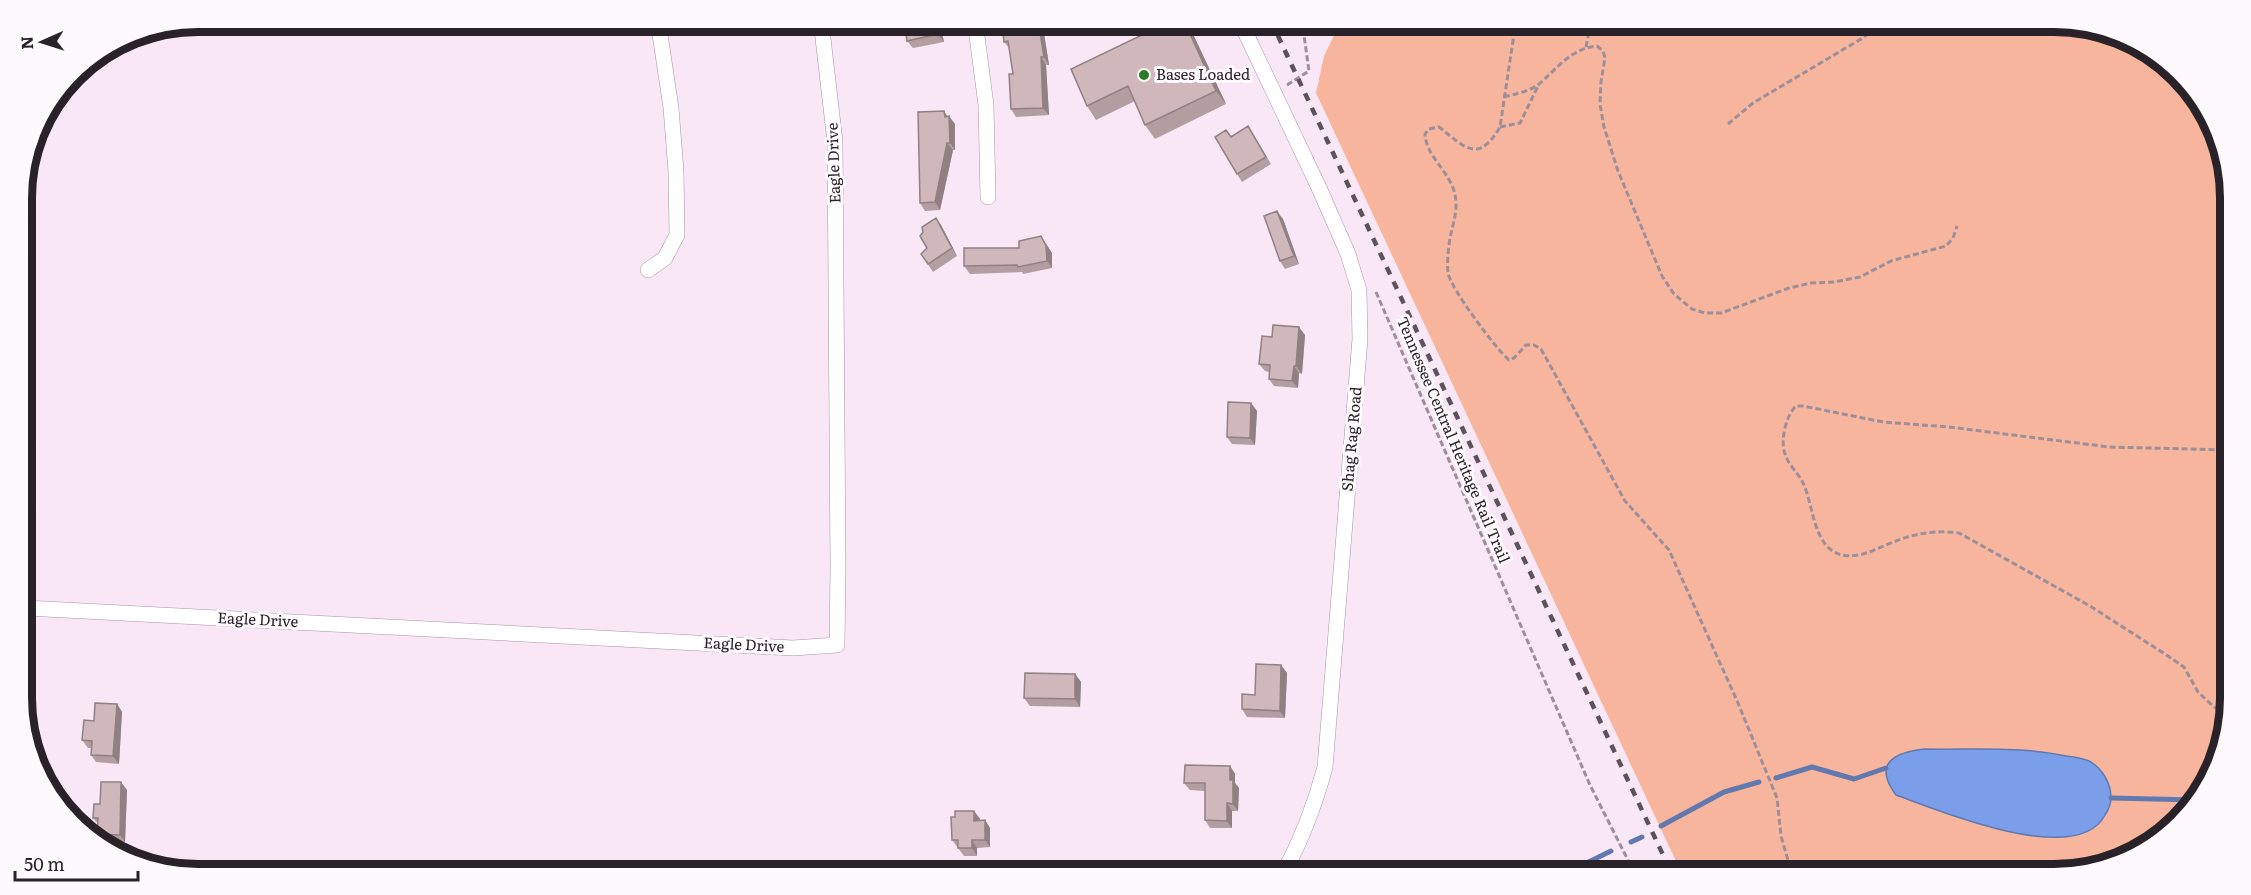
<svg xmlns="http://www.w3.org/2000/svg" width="2251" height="895" font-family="Literata,serif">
  <rect width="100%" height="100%" fill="#f9e7f6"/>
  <path fill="#f8b59d" d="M1341,21h712l57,10 76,51 42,92 2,523 -10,57 -26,51 -33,33 -51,26 -46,10h-382l-366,-781 8,-37z"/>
  <path fill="#7a9ee9" stroke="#6279af" stroke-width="1.5" d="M1925,749c47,1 95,-3 141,7 7,1 16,2 23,5 13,7 22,22 22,37 0,7 -2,11 -6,17 -28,54 -167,-5 -209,-20 -24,-32 -1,-43 29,-46z"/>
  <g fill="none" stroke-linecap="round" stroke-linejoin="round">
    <path stroke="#6279af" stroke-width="5" d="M1776,778l36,-11 42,12 32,-11
      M2111,798l85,2
      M1661,826l63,-34 35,-10
      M1631,842l11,-5
      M1564,874l47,-23"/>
    <defs>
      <path id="street" d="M975,21l11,84 2,92
        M1240,21l80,169 28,64 11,36 1,49 -35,428c-10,38 -23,72 -42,107
        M22,225l5,512
        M648,270l17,-12 12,-23 -1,-64 -5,-63 -13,-87
        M26,608l767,40 44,-3 1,-78 -3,-425 -14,-121"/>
    </defs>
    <use href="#street" stroke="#a594a2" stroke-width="16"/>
    <path stroke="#9c8f9a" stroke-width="3" stroke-dasharray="6 3" stroke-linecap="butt" d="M1516,21l-16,106c-22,37 -34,21 -61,0l-10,2 -4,5c1,22 23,36 29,57 6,20 -3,35 -5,54 -1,9 -2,19 -1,28 3,16 48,76 61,87l5,-2 12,-13h8l7,4 84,152 44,49 69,153 39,95 4,38 11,38
      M1586,47l5,-26
      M1287,85l22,-14 -7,-50
      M1504,97c11,-3 27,-6 35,-13 19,-16 31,-35 58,-38l6,5 2,7 -4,24 -1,22 4,23 14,44 44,105 12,18 18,15 13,4h16l68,-25 22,-5 23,-1 26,-5 31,-16 55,-15 7,-8 4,-12
      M1728,124l25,-21 108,-64 24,-18
      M1500,127l20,-4 18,-37
      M1376,292l214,493 45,89
      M2227,714l-13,-7 -16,-15 -14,-25 -19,-13 -75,-48 -131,-73c-22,-3 -43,0 -63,8 -17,6 -35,18 -54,14 -30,-7 -28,-52 -40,-74 -5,-9 -14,-17 -17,-27 -5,-13 1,-39 11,-48h7l80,16 66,5 160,20 120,3"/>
    <use href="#street" stroke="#fff" stroke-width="15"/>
    <path stroke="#5c525a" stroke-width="4.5" stroke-dasharray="8 8" stroke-linecap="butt" d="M1271,21l401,853"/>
  </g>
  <path fill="#b29da1" d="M939,21l5,21 -31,6 -6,-7z
    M1006,21h36l7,44h-3l3,50 -33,2 -5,-8 2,-35 -4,-26 -5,-6z
    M1171,21h14l6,9 35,74 -71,35 -10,-14 -10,-24 -39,19 -9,-14z
    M948,117l7,7v26h-2l-13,60 -15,1 -5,-8z
    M1248,126l23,38 -29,18 -5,-8 -11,-44 5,7z
    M936,218l5,7 16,31 -24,16 -12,-18 6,-6z
    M1283,219l16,45 -14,5 -5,-8z
    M1046,244l6,9v15l-29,6 -1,-2 -52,2 -6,-8 55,-18z
    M1305,335l-3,39 -3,-1 -1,15 -24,-2 -5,-7v-7l-4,-1 -6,-7 13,-27z
    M1251,403l6,8 -2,34 -23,-1 -5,-7z
    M1281,665l6,8 -2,45 -38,-1 -5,-8z
    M1075,674l6,8 -1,25 -50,-1 -6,-8z
    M117,704l5,8 -3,52 -23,-2 -5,-7v-7h-3l-6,-8 12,-19z
    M1230,766l5,8v9l4,5 -1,23h-6v17h-22l-5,-8v-29l-15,-1 -6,-7z
    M127,790l-2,52h-18l-8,-6 -2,-2 1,-10 -5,-6 7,-14z
    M974,811l6,8v2l5,-1 5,8v19l-13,1v8h-13l-12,-16z"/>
  <path fill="#918083" d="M936,21h3l5,21 -6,-8z
    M1038,21h4l7,44 -5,-8z
    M1184,21h1l6,9 35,74 -10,-13z
    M1041,57l5,8 3,50 -6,-7z
    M944,111l5,8v-3l6,8v26l-5,-7z
    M947,143l6,7 -13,60 -5,-8z
    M1277,211l6,8 16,45 -5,-8z
    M936,218l5,7 16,31 -5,-8z
    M1041,236l11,17v15l-5,-7z
    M1299,327l6,8 -3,39 -6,-8z
    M1294,366l5,7 -1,15 -6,-7z
    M1251,403l6,8 -2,34 -5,-7z
    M1281,665l6,8 -2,45 -5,-7z
    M1075,674l6,8 -1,25 -5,-8z
    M117,704l5,8 -3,52 -6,-8z
    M1230,766l5,8v9l4,5 -1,23 -5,-7 -3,-24z
    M121,782l6,8 -2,52 -5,-7z
    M1227,803l5,8v17l-5,-7z
    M974,811l6,8 -1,9 -5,-7z
    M985,820l5,8v19l-5,-7z
    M972,840l5,8v8l-5,-8z"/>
  <path fill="#cfb7bb" stroke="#918083" stroke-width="1.5" d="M904,21h32l2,13 -31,7z
    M1006,21h32l6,36h-3l2,51 -32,1 -2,-35h4l-5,-33 -4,1 -2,-18 5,-1z
    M1171,21h13l32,70 -71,34 -17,-39 -41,20 -16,-37z
    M944,111l1,6 4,-1 1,27h-3l-12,59 -15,1 -2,-91z
    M1248,126l18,31 -29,17 -22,-37 11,-7 5,7z
    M1277,211l17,45 -14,5 -16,-45z
    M936,218l16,30 -24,16 -7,-10 6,-6 -7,-12 3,-4 -1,-5z
    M1041,236l5,10 1,15 -29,6 -1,-2 -53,1v-18h55v-7z
    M1273,325l26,2 -3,39h-2l-2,15 -23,-2 1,-14 -11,-1 3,-28 10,1z
    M1228,402l23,1 -1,35 -23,-1z
    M1256,664l25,1 -1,46 -38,-2v-15l13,1z
    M1025,673l50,1v25l-51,-1z
    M95,703l22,1 -4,52 -22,-1 1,-14 -10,-1 2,-20 10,1z
    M1185,765l45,1v14h3v24l-6,-1v18l-22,-1v-37h-21z
    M101,782h20l-1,53 -23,-1 1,-16h-5l1,-14h6z
    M955,811h19v10l11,-1v20h-13v8h-14v-8h-6l-1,-23h4z"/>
  <circle fill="#277c29" stroke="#fdf9fc" stroke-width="2" cx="1144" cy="75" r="6"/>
  <g text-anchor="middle" stroke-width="6" stroke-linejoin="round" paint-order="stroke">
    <g font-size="15" fill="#292228" stroke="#fdf9fc" text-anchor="start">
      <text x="1156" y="80">Bases Loaded</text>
    </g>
    <g font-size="15" fill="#292228" stroke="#fdf9fc">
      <text transform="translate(834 163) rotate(-92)" y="5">Eagle Drive</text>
      <text transform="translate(1352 439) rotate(-85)" y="5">Shag Rag Road</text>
      <text transform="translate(1453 440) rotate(67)" y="5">Tennessee Central Heritage Rail Trail</text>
      <text transform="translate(258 620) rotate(3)" y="5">Eagle Drive</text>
      <text transform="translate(744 645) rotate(3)" y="5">Eagle Drive</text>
    </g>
  </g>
  <path d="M0 0H2251V895H0ZM198 32H2054A166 166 0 0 1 2220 198V698A166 166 0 0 1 2054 864H198A166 166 0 0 1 32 698V198A166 166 0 0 1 198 32Z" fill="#fdf9fc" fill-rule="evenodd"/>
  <path fill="none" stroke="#292228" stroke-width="8" d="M198 32H2054A166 166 0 0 1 2220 198V698A166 166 0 0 1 2054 864H198A166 166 0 0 1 32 698V198A166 166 0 0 1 198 32Z"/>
  <g transform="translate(42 42) rotate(267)" stroke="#fdf9fc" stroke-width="4.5" paint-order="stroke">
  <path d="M0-4.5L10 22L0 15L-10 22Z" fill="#292228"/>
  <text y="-9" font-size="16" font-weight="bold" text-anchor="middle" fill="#292228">N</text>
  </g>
  <path d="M15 871v9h123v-9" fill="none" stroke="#292228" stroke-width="3"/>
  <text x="24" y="871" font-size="18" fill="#292228" stroke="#fdf9fc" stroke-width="4.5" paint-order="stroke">50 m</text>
</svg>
